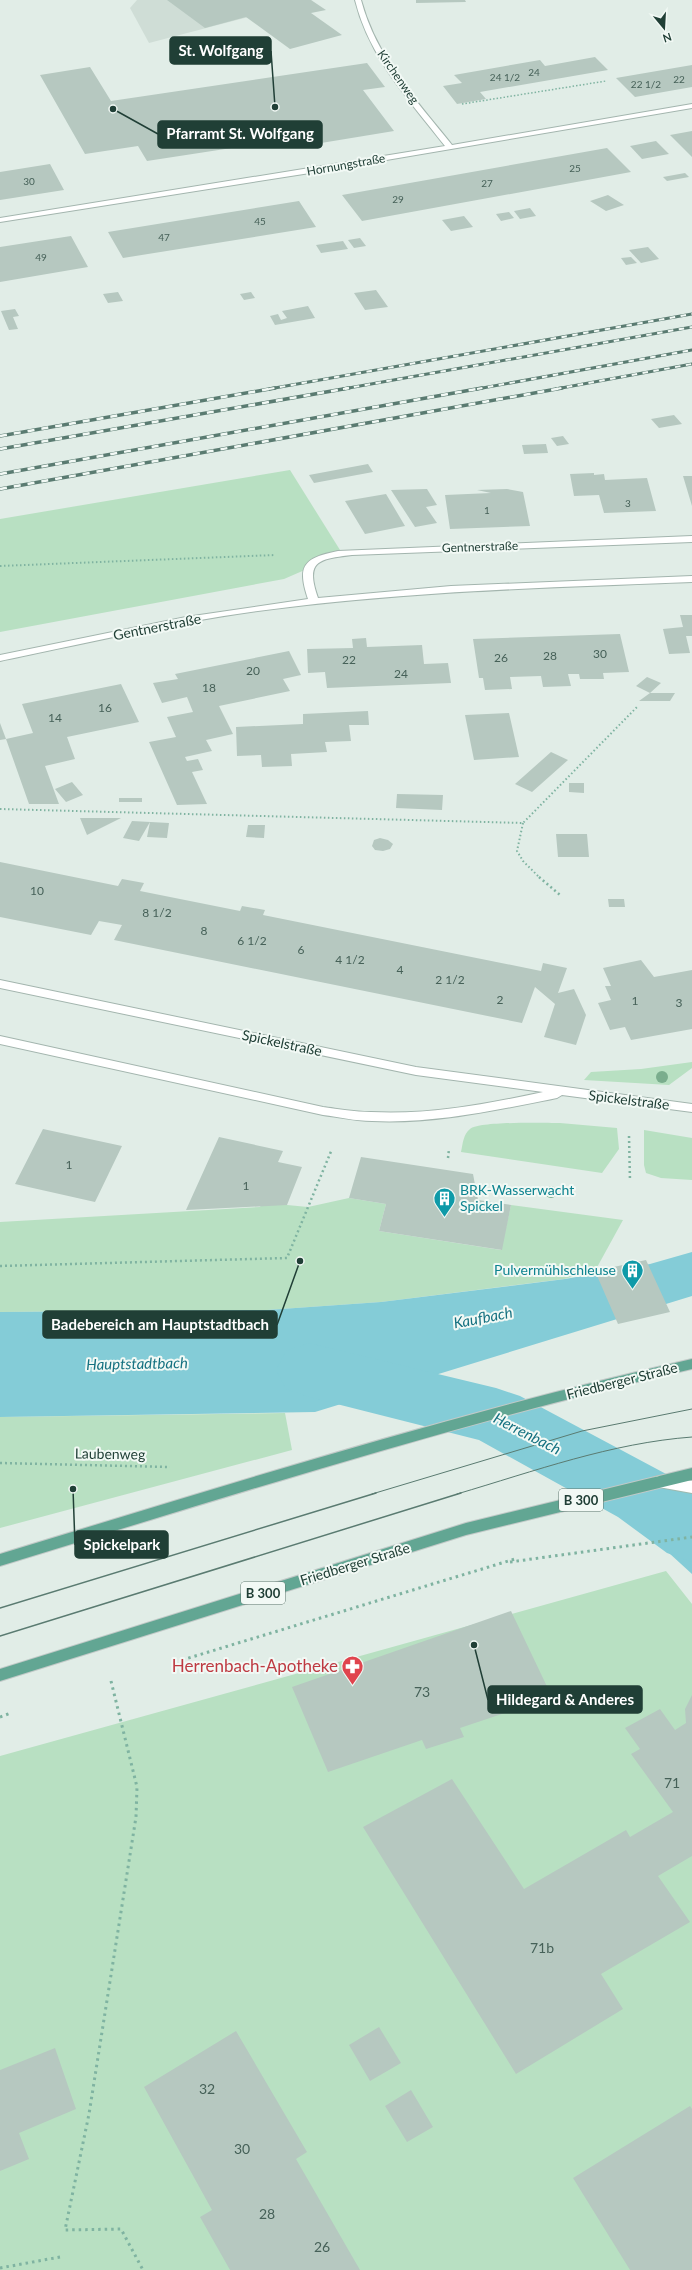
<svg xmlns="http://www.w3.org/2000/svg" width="692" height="2270" font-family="Lato,sans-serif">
  <rect width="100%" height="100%" fill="#e1ede7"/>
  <path fill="#cfddd6" d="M137,0h176l-164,43 -19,-35z"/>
  <path fill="#b8e0c2" d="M290,470l50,80 -33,19 -23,10 -284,53v-113z
    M692,1062v6l-23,17 -85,-5 7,-8 50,-3z
    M560,1123l57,5 2,21 -17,24 -141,-21c2,-9 2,-17 9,-23 10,-8 74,-6 90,-6z
    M644,1130l48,8v42l-31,-2 -15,-5 -2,-8z
    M349,1198l37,6 -7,27 122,19 10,-45 112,15 -28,51 -31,8 -183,23 -114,8 -267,2v-90l260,-15 1,-2h26l21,2z
    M285,1413l7,37 -292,78v-111z
    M666,1571l26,33v666h-692v-514z"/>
  <path fill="#84ccd7" d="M692,1252v44l-377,116 -315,5v-105l267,-2 114,-8 184,-23 85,-15z
    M692,1551v23l-23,-21z"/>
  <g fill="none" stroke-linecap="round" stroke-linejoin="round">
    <path fill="#84ccd7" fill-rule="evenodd" d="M309,1343l187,45 24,8 148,79 24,18v69l-25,-9 -49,-36 -139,-77 -170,-43 -23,-8 -10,-19 10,-19z"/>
  </g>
  <path fill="#b6c8c0" d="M167,0h144l15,10 -15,3 31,22 -52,14 -44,-32 -41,11z
    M416,0h49l1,2 -50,1z
    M595,57l13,13 -128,22 6,7 -29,5 -14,-18 19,-3 -8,-8 86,-15 5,6z
    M367,63l18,24 -22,3 31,41 -85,14 -6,-8 -156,24 -9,-15 -53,8 -45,-79 50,-8 21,34z
    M692,65v22l-57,10 -19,-19z
    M692,131v26l-22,-22z
    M656,141l13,13 -27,5 -12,-13z
    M607,148l24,24 -269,49 -20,-26z
    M50,164l14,26 -64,10v-28z
    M685,173l4,4 -22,4 -4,-4z
    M608,195l16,10 -18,6 -16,-10z
    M299,201l17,26 -193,31 -15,-26z
    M530,208l6,8 -16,3 -6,-8z
    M509,212l5,6 -13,3 -5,-7z
    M464,216l9,11 -22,4 -9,-11z
    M71,236l17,31 -88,15v-35z
    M360,238l6,8 -12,2 -6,-8z
    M343,241l5,8 -27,4 -5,-8z
    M648,247l11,12 -18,4 -12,-13z
    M631,257l6,6 -11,2 -5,-7z
    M376,290l12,17 -23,3 -11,-17z
    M118,292l5,9 -15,2 -5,-9z
    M251,292l4,6 -11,2 -4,-6z
    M308,306l7,12 -40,7 -5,-9 8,-2 3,6 6,-2 -5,-7z
    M15,309l4,7 -6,1 5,12 -9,1 -8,-19z
    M674,415l8,9 -23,4 -8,-9z
    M563,436l6,8 -12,2 -6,-8z
    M546,444l2,9 -24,1 -2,-9z
    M368,464l5,8 -59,11 -5,-8z
    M594,473v2l10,-1 1,6 42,-2 9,33 -52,2 -5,-18 -25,1 -4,-22z
    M683,476h9v30z
    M427,489l10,16 -11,2 11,16 -22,4 -24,-37z
    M507,489l16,3 7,34 -80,3 -5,-34 46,-2 -14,-3z
    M386,494l19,32 -40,8 -20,-33z
    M680,615h12v21h-6l4,17 -21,1 -6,-25 20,-2z
    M620,634l9,38 -26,1 1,6h-24l-1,-5h-11l3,12 -28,1 -2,-11 -31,1 2,12 -27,1 -2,-12h-4l-6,-39z
    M366,638l1,9 55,-2 2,19 24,-1 3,20 -124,5 -2,-16 -17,1 -1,-24 46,-1 -1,-9z
    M289,651l12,24 -18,4 7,12 -71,15 14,28 -27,6 6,11 -27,6 2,4 11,-2 5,11 -11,2 15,32 -30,1 -28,-63 27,-5 -9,-20 26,-5 -6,-15 -25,6 -9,-20 25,-4 -3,-5z
    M647,677l14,6 -11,10h25l-5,8h-31l11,-8 -14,-7z
    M121,684l18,38 -72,15 8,22 -30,7 14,38h-30l-23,-65 27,-6 -11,-29z
    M368,711l1,14h-20l2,16 -26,1 2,10 -36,2 1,12 -30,1 -1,-12 -24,1 -1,-29 67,-3v-10z
    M509,713l10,44 -45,3 -9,-45z
    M0,723l6,16 -6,1z
    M551,752l17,8 -36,32 -17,-8z
    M72,782l11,13 -17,7 -11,-13z
    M569,783h15v10l-15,-1z
    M397,794l46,1 -1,15 -46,-2z
    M119,798h23v4h-23z
    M80,818h41l-34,17z
    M132,821l37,2 -2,15 -20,-1 3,-15 -11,19 -16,-3z
    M248,825h17l-1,13 -18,-1z
    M556,834h31l2,23h-31z
    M380,838l8,2 5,4 -3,5 -7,2 -8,-1 -3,-4 2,-6z
    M0,862l118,24 4,-7 22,4 -4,8 100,20 2,-5 23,4 -2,5 278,56 2,-8 24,5 -9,25 16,-4 12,26 -10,30 -32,-8 11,-33 -20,-17 -13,36 -408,-83 8,-15 -23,-4 -8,14 -91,-18z
    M608,899h16l1,8h-16z
    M641,960l13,17 38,-7v59l-61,11 -6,-13 -15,3 -12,-27 13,-3 -6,-14h6l-8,-18z
    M43,1129l79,17 -27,56 -80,-18z
    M219,1137l64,14 -5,11 24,5 -15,38 -101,5z
    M361,1157l112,17 5,26 33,5 -9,45 -123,-19 7,-27 -37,-6z
    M646,1260l24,52 -52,12 -23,-53z
    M511,1611l41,86 -92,31 4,9 -38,12 -4,-9 -94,32 -36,-85z
    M692,1695v161l-34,20 32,46 -89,52 22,35 -107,65 -153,-247 89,-48 72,110 102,-59 4,7 43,-25 -42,-58 9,-5 -15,-21 35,-19 15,21 11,-7 -1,-14z
    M379,2027l22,36 -31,18 -21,-36z
    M236,2031l71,121 -11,7 64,111h-130l-30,-53 12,-7 -68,-123z
    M55,2048l21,61 -57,24 10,26 -29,12v-101z
    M411,2090l22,37 -26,15 -22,-36z
    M690,2106l2,3v161h-62l-57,-92z"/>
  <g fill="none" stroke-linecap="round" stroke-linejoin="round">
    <defs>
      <path id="street" d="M355,0h6c15,57 55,100 91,145l240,-41v4l-382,65 -310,49v-4l445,-72c-36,-46 -76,-89 -90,-146z
        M692,536v6l-340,13c-34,4 -47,6 -34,43l133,-12 241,-10v6c-134,5 -269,9 -402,25 -98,11 -194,34 -290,54v-6l186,-38 122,-18c-11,-33 -5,-41 30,-48z
        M0,980l416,87 276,37v8l-130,-17 -5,3c-60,12 -123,26 -185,23 -17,0 -33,-4 -49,-6l-323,-71v-8l323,71c16,2 32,5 48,5 58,3 116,-8 172,-20l-127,-17 -416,-87z"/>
      <path id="secondary" d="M658,1476l34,5v12l-39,-7 -2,-4 2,-4z"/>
      <path id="primary" d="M692,1359v10c-234,54 -462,127 -692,197v-12c230,-70 458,-142 692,-195z
        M692,1468v12l-226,55 -466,146v-12l466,-146z"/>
    </defs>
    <use href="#street" stroke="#a3b5ae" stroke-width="2"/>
    <use href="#secondary" stroke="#9ebaaf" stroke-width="2"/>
    <use href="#primary" stroke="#c1c9c7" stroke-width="2"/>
    <path stroke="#7fb3a1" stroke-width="1.5" stroke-dasharray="1.5 2" stroke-linecap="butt" d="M462,104l144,-23"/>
    <path stroke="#7fb3a1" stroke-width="2" stroke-dasharray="1.5 2.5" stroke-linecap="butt" d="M0,566l275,-11
      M0,809l523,14 114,-116
      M523,823l-6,28 6,10 17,17"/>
    <path stroke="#7fb3a1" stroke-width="2.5" stroke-dasharray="2 3" stroke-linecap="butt" d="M539,877l21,18
      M629,1136l1,45
      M448,1158l1,-9
      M0,1266l287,-8 45,-109
      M0,1463l170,4"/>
    <path stroke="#7fb3a1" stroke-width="3" stroke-dasharray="2.5 4" stroke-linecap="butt" d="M510,1562l182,-25
      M182,1660l333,-101
      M111,1681l26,106 -1,30 -47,297 -24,116 56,-1 22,41
      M0,1717l11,-4
      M0,2268l60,-11"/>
    <use href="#street" fill="#fff" fill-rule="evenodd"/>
    <use href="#secondary" fill="#fff" fill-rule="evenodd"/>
    <use href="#primary" fill="#62a693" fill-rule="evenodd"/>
    <path stroke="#5a7b71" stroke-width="1" d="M372,1494l210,-63 110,-22
      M457,1494c78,-23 154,-51 235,-57"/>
    <path stroke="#5a7b71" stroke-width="1.5" d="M0,1608l376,-115
      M0,1636l461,-143"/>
    <defs>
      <path id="rail-far1" d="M269,389l423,-75
        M343,389l349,-62
        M477,389l215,-39
        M556,389l136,-25"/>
      <path id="rail" d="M0,436l275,-48
        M0,449l349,-61
        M0,474l482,-86
        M0,489l562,-101"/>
    </defs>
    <use href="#rail-far1" stroke="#5a7b71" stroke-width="3"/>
    <use href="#rail" stroke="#5a7b71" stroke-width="3.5"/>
    <use href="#rail-far1" stroke="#f2f9f5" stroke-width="2" stroke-dasharray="5.5" stroke-linecap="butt"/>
    <use href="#rail" stroke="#f2f9f5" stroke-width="2.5" stroke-dasharray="7" stroke-linecap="butt"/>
  </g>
  <g fill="#7aad8d">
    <circle cx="662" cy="1077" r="6"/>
    <circle cx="551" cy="1192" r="6"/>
  </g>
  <defs>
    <symbol id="building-pin" viewBox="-11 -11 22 30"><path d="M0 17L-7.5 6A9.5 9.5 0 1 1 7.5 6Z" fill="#0f9aa8" stroke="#f2f9f5"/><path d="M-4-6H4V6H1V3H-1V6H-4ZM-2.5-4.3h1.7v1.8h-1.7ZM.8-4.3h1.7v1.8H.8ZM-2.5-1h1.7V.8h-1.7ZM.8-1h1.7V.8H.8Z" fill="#fff"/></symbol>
    <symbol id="pharmacy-pin" viewBox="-11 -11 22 30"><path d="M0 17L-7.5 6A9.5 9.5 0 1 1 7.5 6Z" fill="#e0444e" stroke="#f2f9f5"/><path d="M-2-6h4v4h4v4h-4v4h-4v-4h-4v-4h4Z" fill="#fff"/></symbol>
  </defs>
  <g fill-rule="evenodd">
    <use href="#building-pin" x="432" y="1186" width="25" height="34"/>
    <use href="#building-pin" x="620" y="1258" width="25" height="34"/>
    <use href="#pharmacy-pin" x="340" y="1654" width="25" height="34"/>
  </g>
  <g text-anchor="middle" stroke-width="4" stroke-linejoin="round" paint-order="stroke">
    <g font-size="10" fill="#466158">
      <text x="534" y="76">24</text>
      <text x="505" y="81">24 1/2</text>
      <text x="679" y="83">22</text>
      <text x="646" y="88">22 1/2</text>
      <text x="575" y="172">25</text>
      <text x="29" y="185">30</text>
      <text x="487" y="187">27</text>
      <text x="398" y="203">29</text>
      <text x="260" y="225">45</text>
      <text x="164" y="241">47</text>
      <text x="41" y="261">49</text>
      <text x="628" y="507">3</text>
      <text x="487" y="514">1</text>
    </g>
    <g font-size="12" fill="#203f36" stroke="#f2f9f5">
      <text transform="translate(398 77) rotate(55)" y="4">Kirchenweg</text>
      <text transform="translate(346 165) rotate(-10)" y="4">Hornungstraße</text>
      <text transform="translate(480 547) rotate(-2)" y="4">Gentnerstraße</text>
    </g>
    <g font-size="12" fill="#466158">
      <text x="600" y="658">30</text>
      <text x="550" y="660">28</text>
      <text x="501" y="662">26</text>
      <text x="349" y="664">22</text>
      <text x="253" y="675">20</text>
      <text x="401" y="678">24</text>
      <text x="209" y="692">18</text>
      <text x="105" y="712">16</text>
      <text x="55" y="722">14</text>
      <text x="37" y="895">10</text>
      <text x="157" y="917">8 1/2</text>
      <text x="204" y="935">8</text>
      <text x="252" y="945">6 1/2</text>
      <text x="301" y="954">6</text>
      <text x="350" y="964">4 1/2</text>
      <text x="400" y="974">4</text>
      <text x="450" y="984">2 1/2</text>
      <text x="500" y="1004">2</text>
      <text x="635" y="1005">1</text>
      <text x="679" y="1007">3</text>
      <text x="69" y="1169">1</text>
      <text x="246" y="1190">1</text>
    </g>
    <g fill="#f2f9f5" stroke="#5f776f" stroke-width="1">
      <rect x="559" y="1489" width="44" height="22" rx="3"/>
      <rect x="241" y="1582" width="44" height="22" rx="3"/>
    </g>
    <g font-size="13" font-weight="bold" fill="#203f36">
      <text x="581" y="1505">B 300</text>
      <text x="263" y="1598">B 300</text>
    </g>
    <g font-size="14" fill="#203f36" stroke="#f2f9f5">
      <text transform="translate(157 627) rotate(-11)" y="5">Gentnerstraße</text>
      <text transform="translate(282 1043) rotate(12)" y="5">Spickelstraße</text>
      <text transform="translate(629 1100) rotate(7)" y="5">Spickelstraße</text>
      <text transform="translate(622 1381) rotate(-14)" y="5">Friedberger Straße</text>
      <text transform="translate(110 1454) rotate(1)" y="5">Laubenweg</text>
      <text transform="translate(355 1564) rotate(-17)" y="5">Friedberger Straße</text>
    </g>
    <g font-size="14" fill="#0d838f" stroke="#f2f9f5" text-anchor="start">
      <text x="460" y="1195">BRK-Wasserwacht<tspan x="460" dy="16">Spickel</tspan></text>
      <text x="616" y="1275" text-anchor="end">Pulvermühlschleuse</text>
    </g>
    <g font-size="14" fill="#466158">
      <text x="422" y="1697">73</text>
      <text x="672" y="1788">71</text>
      <text x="542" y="1953">71b</text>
      <text x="207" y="2094">32</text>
      <text x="242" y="2154">30</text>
      <text x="267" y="2219">28</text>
      <text x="322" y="2252">26</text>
    </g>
    <g font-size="15" font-style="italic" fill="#157180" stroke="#f2f9f5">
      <text transform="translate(483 1318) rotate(-11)" y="5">Kaufbach</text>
      <text transform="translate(137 1364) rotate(-1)" y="5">Hauptstadtbach</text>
      <text transform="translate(527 1434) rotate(27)" y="5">Herrenbach</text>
    </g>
    <g font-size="17" fill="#be3a42" stroke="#f2f9f5" text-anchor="end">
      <text x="338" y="1672">Herrenbach-Apotheke</text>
    </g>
  </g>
  <path fill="none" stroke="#203f36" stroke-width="1.5" d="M275 107L271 51M113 109L158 134M300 1261L277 1325M73 1489L75 1545M474 1645L488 1700"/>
  <g fill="#203f36" stroke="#f2f9f5" stroke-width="1.5">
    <circle cx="275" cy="107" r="4"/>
    <circle cx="113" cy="109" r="4"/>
    <circle cx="300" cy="1261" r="4"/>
    <circle cx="73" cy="1489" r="4"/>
    <circle cx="474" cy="1645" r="4"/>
  </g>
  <g fill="#203f36" stroke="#203f36" stroke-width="1.5">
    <rect x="170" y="37" width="101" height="27" rx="4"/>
    <rect x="158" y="121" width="164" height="27" rx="4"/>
    <rect x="43" y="1311" width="234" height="27" rx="4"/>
    <rect x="75" y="1531" width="93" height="27" rx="4"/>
    <rect x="488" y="1686" width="154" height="27" rx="4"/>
  </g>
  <g font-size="15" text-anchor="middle" font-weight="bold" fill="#fff">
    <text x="221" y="56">St. Wolfgang</text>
    <text x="240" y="139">Pfarramt St. Wolfgang</text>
    <text x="160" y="1330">Badebereich am Hauptstadtbach</text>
    <text x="122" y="1550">Spickelpark</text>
    <text x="565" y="1705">Hildegard &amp; Anderes</text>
  </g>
  <g transform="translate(664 28) rotate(162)" stroke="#f2f9f5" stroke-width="3" paint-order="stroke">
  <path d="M0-3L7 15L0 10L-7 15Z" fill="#203f36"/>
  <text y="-6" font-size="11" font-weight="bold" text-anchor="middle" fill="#203f36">N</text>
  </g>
</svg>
